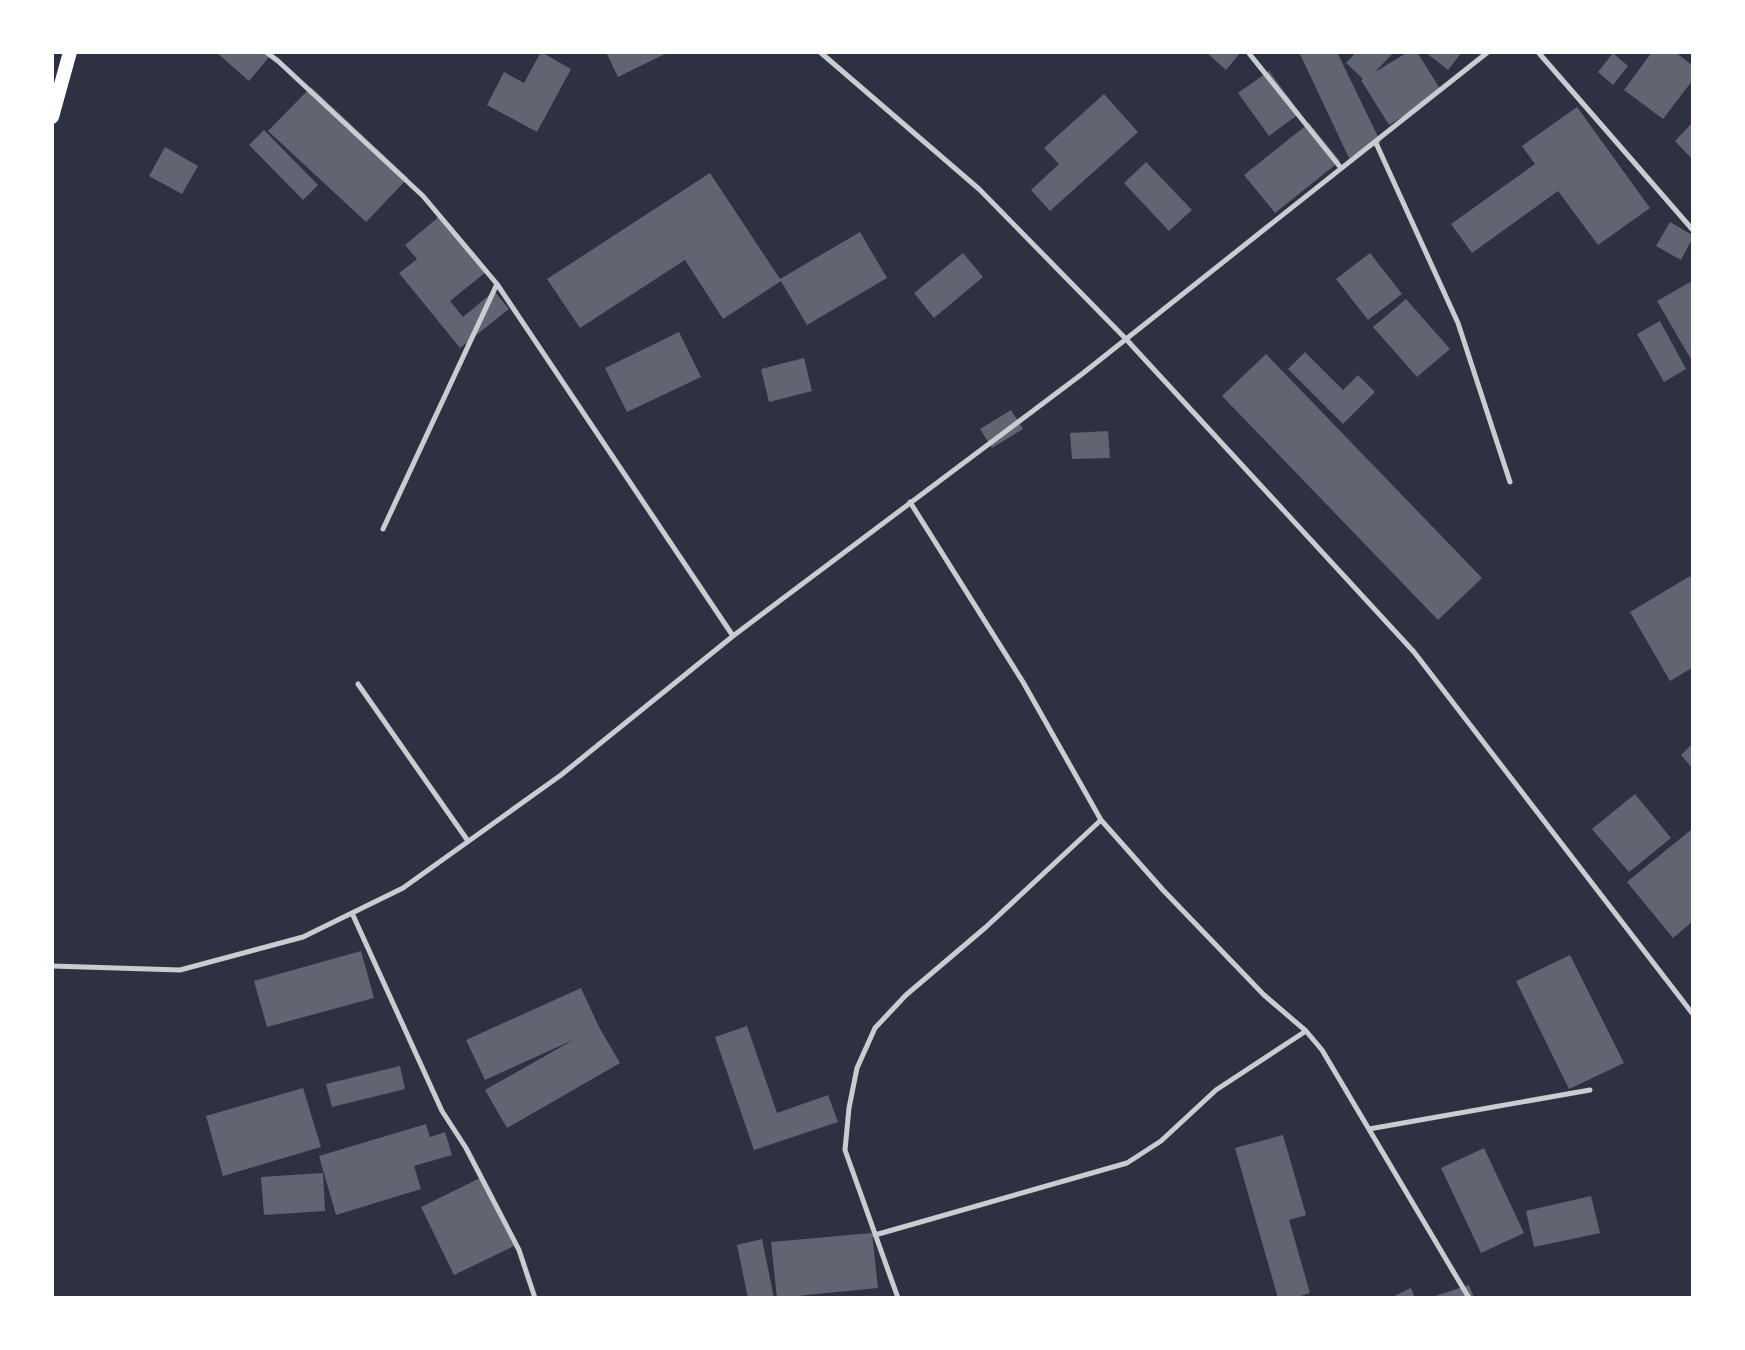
<svg xmlns="http://www.w3.org/2000/svg" width="1745" height="1350" font-family="'Work Sans',sans-serif">
  <rect width="100%" height="100%" fill="#2d3142"/>
  <path fill="#626471" d="M216,52h49l4,5 -20,24z
    M541,52l30,17 -34,63 -50,-27 17,-33 20,11z
    M606,52h63l-51,25z
    M1206,52h35l-15,18z
    M1299,52h38l44,91 -32,15z
    M1356,52h38l-19,20 33,-20h9l25,40 -53,33 -28,-45 2,-1 -17,-16z
    M1425,52h37l-14,18z
    M1652,52h23l17,13v16l-29,38 -39,-29z
    M1613,53l15,13 -15,19 -15,-13z
    M1269,71l31,42 -31,23 -31,-43z
    M311,87l97,91 -42,44 -98,-91z
    M1104,94l34,38 -88,79 -19,-21 28,-26 -15,-16z
    M1577,107l73,101 -52,37 -40,-54 -86,62 -21,-29 84,-60 -13,-18z
    M1309,123l31,38 -65,52 -31,-38z
    M1692,123v36l-17,-18z
    M264,130l54,55 -15,15 -54,-55z
    M165,147l33,19 -16,28 -33,-18z
    M1146,162l46,48 -23,21 -45,-48z
    M710,173l70,106 80,-47 27,46 -80,47 -26,-44 -58,38 -38,-59 -105,68 -33,-49z
    M440,216l46,56 -36,29 13,16 31,-26 15,18 -49,39 -61,-75 18,-14 -12,-14z
    M1670,222l22,13v4l-11,21 -25,-14z
    M963,253l20,24 -49,41 -20,-25z
    M1370,253l32,41 -34,26 -32,-41z
    M1692,281v80l-35,-60z
    M1406,299l44,50 -33,28 -44,-50z
    M1660,321l26,48 -22,13 -27,-48z
    M679,332l22,45 -74,35 -22,-44z
    M1305,352l38,38 15,-15 17,17 -32,32 -55,-55z
    M1266,354l216,224 -44,42 -216,-224z
    M804,358l8,33 -43,11 -8,-33z
    M1011,410l12,19 -31,19 -12,-19z
    M1108,431l2,27 -38,1 -2,-26z
    M1690,576l2,4v88l-22,13 -40,-69z
    M1692,744v24l-11,-13z
    M1635,794l36,44 -42,34 -37,-43z
    M1692,829v93l-19,16 -46,-56z
    M361,951l13,47 -107,29 -13,-46z
    M1570,955l54,108 -55,26 -53,-108z
    M581,988l18,39 21,36 -113,65 -22,-38 90,-51 -90,41 -19,-40z
    M747,1026l30,87 51,-18 10,27 -84,28 -39,-113z
    M400,1066l5,23 -73,18 -6,-23z
    M303,1088l18,59 -98,29 -17,-60z
    M426,1124l4,13 15,-5 7,23 -38,11 7,23 -85,26 -17,-59z
    M1283,1135l23,80 -17,5 21,73 -16,5h-16l-43,-150z
    M1484,1148l40,85 -43,20 -40,-85z
    M323,1173l2,38 -61,4 -3,-38z
    M480,1178l34,68 -60,29 -33,-68z
    M1591,1196l9,37 -66,14 -8,-36z
    M872,1233l6,55 -101,10 -6,-56z
    M762,1239l12,59h-26l-11,-53z
    M1469,1285l5,13h-42v-1z
    M1411,1288l4,10h-25z"/>
  <g fill="none" stroke-linecap="round" stroke-linejoin="round">
    <path stroke="#caccd0" stroke-width="5" d="M266,52l12,9 145,135 74,88 236,352
      M820,52l159,137 146,149 289,314 278,361
      M1248,52l93,116
      M1538,52l154,177
      M1376,143l82,180 52,159
      M910,502l113,180 78,138 62,70 101,105 42,36 16,19 147,248
      M383,529l114,-245
      M358,684l110,157
      M352,913l90,198 24,37 53,102 16,48
      M52,966l128,4 123,-33 100,-49 158,-113 172,-139 349,-262 406,-322
      M1369,1129l221,-39
      M875,1235l252,-72 34,-22 55,-51 90,-59
      M898,1298l-53,-148 4,-42 8,-40 18,-40 31,-33 80,-68 115,-107"/>
    <path stroke="#fff" stroke-width="14" d="M52,117l18,-65"/>
  </g>
  <rect width="1745" height="1350" fill="none" stroke="#ffffff" stroke-width="108"/>
</svg>
